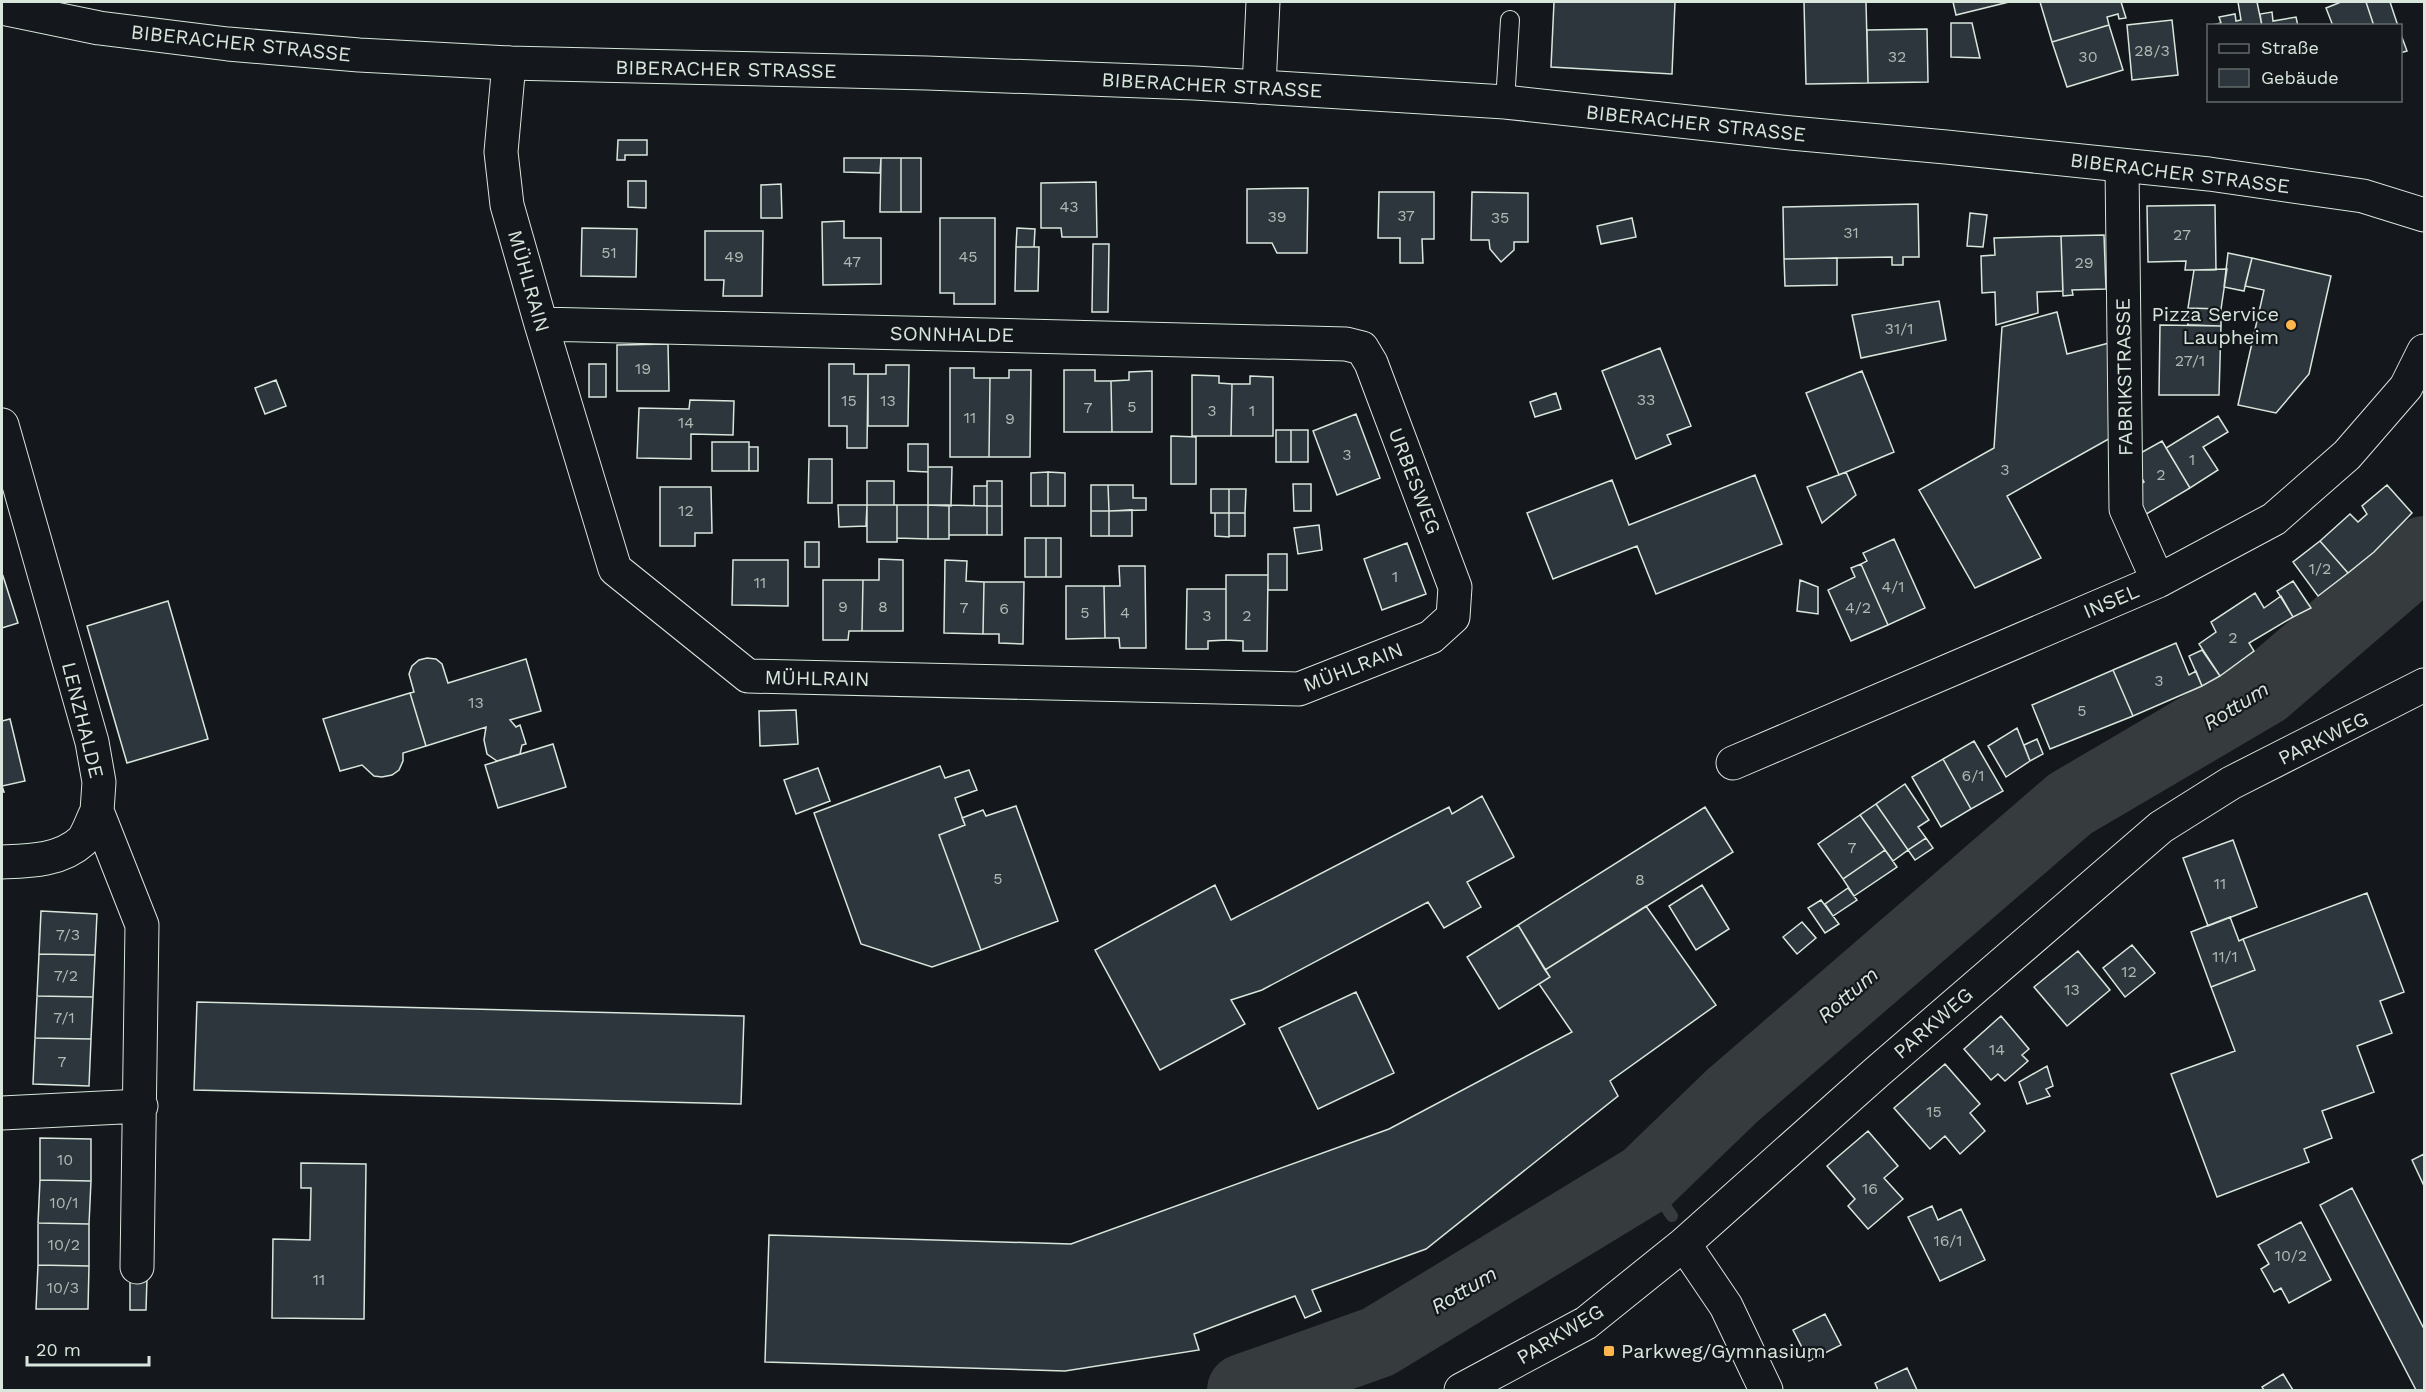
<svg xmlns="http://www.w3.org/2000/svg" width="2426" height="1392" font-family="'Work Sans',sans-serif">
  <rect width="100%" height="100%" fill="#14181c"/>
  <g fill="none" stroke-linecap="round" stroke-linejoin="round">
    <path stroke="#363b3e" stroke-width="12" d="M1646,1179l26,37"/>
    <path stroke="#363b3e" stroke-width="72" d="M1243,1390l135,-48 268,-163 86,-83 338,-292 194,-114 160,-138"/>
  </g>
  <path fill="#2c363c" stroke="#d8e6dc" stroke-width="1.5" d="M1554,2h121l-3,72 -121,-7z
    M1804,2h62l2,81 -62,1z
    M1953,2h56l-53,13z
    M2040,2h81l5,16 -7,1 -1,-5 -11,3 2,8 -57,17z
    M2238,2h19l5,24h-54l13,-3 -2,-6 16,-3 1,7 5,-1z
    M2341,2h25l8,24h-41l-7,-18z
    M2366,2h24l8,24h-24z
    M2272,12l1,9 23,-4 2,9h-36l-2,-12z
    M2172,20l6,55 -46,5 -5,-55z
    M1951,23h21l8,35 -29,-1z
    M2109,25l14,45 -56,17 -15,-45z
    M1927,29l1,53 -60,1 -1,-53z
    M2400,32l7,19 -7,2z
    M618,140h29v15h-22v5h-8z
    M844,158h37l-1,15 -36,-1z
    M881,158h20v54h-21z
    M901,158h20v54h-20z
    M628,181h18v27l-18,-1z
    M1096,182l1,55h-35l-1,-9h-20v-45z
    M781,184l1,34h-21v-33z
    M1308,188l-1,65h-30l-5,-10h-25v-54z
    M1379,192h55v47h-12l1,24h-23v-25h-22z
    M1472,192l56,1v49h-14v8l-13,12 -11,-13 -1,-9h-18z
    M1918,204l1,53h-16v8h-11v-8l-108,2 -1,-52z
    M2215,205l1,65h-31l1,-9 -38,1 -1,-56z
    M1970,213l17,2 -4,32 -16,-1z
    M940,218h55v86h-41v-11h-14z
    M1632,218l4,19 -35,7 -4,-18z
    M844,221v17h37v46l-58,1 -1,-63z
    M582,228l55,1 -1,48 -55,-1z
    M1017,228l18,1 -1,18h-18z
    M705,231h58l-1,65h-39l1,-16h-19z
    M2104,235l2,54 -34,1 1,5 -10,1 -2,-60z
    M2061,236l2,55 -26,1 1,21 -42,12 -1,-33 -13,1 -1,-37 14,-1 -1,-17z
    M1093,244h16l-1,68h-16z
    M1016,247h23l-1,44h-23z
    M2228,253l24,5 -8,33 -20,-4z
    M1837,258v27l-52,1 -1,-27z
    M2252,258l79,18 -22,98 -33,39 -38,-8 26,-115 -19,-4z
    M2227,269l-6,40 -33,-1 6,-38z
    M1939,301l7,39 -85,18 -9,-43z
    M2188,308l33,1v17l-33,-1z
    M2057,312l10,42 42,-11 5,93 -107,60 34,62 -66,30 -56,-98 75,-42 8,-121z
    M2160,325l61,1 -2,69h-60z
    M668,344l1,47h-52v-46z
    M1660,348l31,78 -24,9 4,9 -35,15 -34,-88z
    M589,364h17v33h-17z
    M829,364h25v10h14l-1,74h-20v-22h-18z
    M886,365h23l-1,61h-40v-52h18z
    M950,368h24v10h16l-1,79h-39z
    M1009,370h22l-1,87h-41l1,-79h19z
    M1064,370h31v11h16l1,51h-48z
    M1152,371v61h-40l-1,-51 18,-1v-8z
    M1862,371l32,81 -55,23 -33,-82z
    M1192,375l27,1v7l13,1 -1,52h-39z
    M1250,376l23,1v59h-42l1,-52h18z
    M276,380l10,26 -21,8 -10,-26z
    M1556,393l5,16 -26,8 -5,-15z
    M690,400l44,1 -1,34 -42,-1v25l-54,-1 2,-50 50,1z
    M1356,414l24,64 -43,17 -24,-64z
    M2218,416l10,16 -25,15 15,23 -28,18 -24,-40z
    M1276,430h15v32h-15z
    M1291,430h17v32h-17z
    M1171,436l25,1v47h-25z
    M2162,441l28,47 -47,28 -15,-24 16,-10 -9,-16 2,-11z
    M712,442h37v29h-37z
    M908,444h20v28l-20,-1z
    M749,447h9v24h-9z
    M809,459h23v44h-24z
    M928,467h24l-1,39 -23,-1z
    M1048,472v34h-17v-33z
    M1048,472l17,1v33h-17z
    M1846,472l10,23 -34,28 -15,-36z
    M1755,475l27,69 -126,50 -19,-48 -84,33 -26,-66 85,-33 17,45z
    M867,481h27v24h-27z
    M987,481h15v25h-15z
    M1293,484h18v27h-17z
    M1091,485h17l1,26h-18z
    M1108,485h25v13h13v12l-37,1z
    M2387,485l25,28 -38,39 -26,21 -28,-32 30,-27 8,8 9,-8 -5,-8z
    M974,486h13v20h-13z
    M660,487h51l1,46h-17v13h-35z
    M1211,489h18v24h-18z
    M1229,489h17l-1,24h-16z
    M838,505h29l-1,21 -27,1z
    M867,505h30v37h-30z
    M897,505h31v34l-31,-1z
    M928,505h21v34h-21z
    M949,505l38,1v29h-38z
    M987,506h15v29h-15z
    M1132,510v26h-23v-25z
    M1091,511h18v25h-18z
    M1215,513h14v24l-14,-1z
    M1229,513h16v23h-16z
    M1319,525l3,25 -24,4 -4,-26z
    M1025,538h21v39h-21z
    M1046,538h15v39h-15z
    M1894,539l31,69 -37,17 -27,-61 6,-3 -4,-8z
    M2320,541l28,32 -30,23 -25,-34z
    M805,542h14v25h-14z
    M1407,543l19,51 -44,16 -18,-51z
    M1268,554h19v36h-19z
    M879,559l24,1v71h-41l1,-51h16z
    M733,560h55v46l-56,-1z
    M945,560l22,1 -1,20 18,1 -1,52 -39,-1z
    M1861,564l27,61 -37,16 -23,-51 27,-13 -4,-9z
    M1119,566h26l1,82h-26l-1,-10h-14l-1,-52h16z
    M1226,575h42l-1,76h-24v-10l-17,-1z
    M3,576l15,47 -16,5v-51z
    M823,580h40l-1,51h-13l-1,9h-25z
    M1800,580l18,7v27l-21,-3z
    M2293,581l18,27 -18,9 -16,-26z
    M984,582h40l-1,62 -24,-1v-9h-16z
    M1066,586h38l1,52 -39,1z
    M1187,589h39v51l-18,1v8h-22z
    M2255,593l9,15 17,-12 12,21 -44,26 5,8 -34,25 -21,-32 17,-12 -5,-10z
    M168,601l40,138 -81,24 -40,-137z
    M2176,643l13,32 7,-4 6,15 -69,30 -20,-46z
    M2202,650l18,26 -18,10 -13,-30z
    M427,658l9,1 6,5 6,19 78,-24 15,52 -31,9 6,7 4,-2 6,19 -4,1 -2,9 -23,7 -10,-7 -3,-14 2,-13 -60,19 -16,-53 4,-1 -5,-18 3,-8 7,-6z
    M2113,670l20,46 -83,33 -18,-44z
    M410,693l16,53 -23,7v8l-4,9 -7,5 -10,2 -8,-1 -12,-11 -22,6 -17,-52z
    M796,710l2,34 -38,2 -1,-35z
    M10,719l15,62 -23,5 2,6h-2v-71z
    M2017,728l13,33 -24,16 -18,-31z
    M2037,739l6,15 -13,7 -6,-16z
    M1974,741l29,50 -32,18 -28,-50z
    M553,744l13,43 -68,21 -13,-43z
    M1943,759l28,50 -30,18 -29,-50z
    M940,766l5,12 24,-8 8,20 -22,8 10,27 -26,10 42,115 -49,17 -71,-23 -47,-131z
    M818,768l12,33 -34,13 -12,-34z
    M1905,784l24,36 -11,7 8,11 -18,12 -32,-46z
    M1482,796l32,61 -47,25 14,25 -37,21 -16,-26 -166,88 -31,10 14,24 -85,46 -65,-120 120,-65 16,35 218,-113 3,7z
    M1876,804l32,46 -15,11 -33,-46z
    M1016,806l42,115 -77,29 -42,-115 26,-10 -3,-7 21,-8 3,6z
    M1705,807l28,45 -188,118 -27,-45z
    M1860,815l25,35 -42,29 -25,-35z
    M1926,838l7,10 -18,12 -7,-10z
    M2233,840l24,67 -49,19 -25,-68z
    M1885,850l12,17 -43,29 -11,-17z
    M1702,885l27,44 -33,21 -27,-44z
    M1848,888l9,12 -24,16 -8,-12z
    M2367,893l37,99 -24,9 12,32 -35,13 17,46 -52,19 10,27 -28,11 5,13 -92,35 -46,-123 64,-23 -24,-64 44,-17 -12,-31z
    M1821,900l18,24 -14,9 -17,-25z
    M1646,906l70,99 -106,76 8,15 -192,153 -114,41 9,21 -16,7 -10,-22 -101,38 5,16 -134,21 -300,-9 4,-127 302,9 318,-115 183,-97 -33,-48 11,-7 -5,-7z
    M41,911l56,3 -2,41 -56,-1z
    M2230,917l9,24 4,-2 12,31 -44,17 -20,-55z
    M1802,922l14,16 -19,16 -14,-17z
    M1518,925l32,52 -51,32 -32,-52z
    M2132,945l23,28 -30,24 -22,-29z
    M2078,951l32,39 -43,36 -33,-39z
    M39,954l56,1 -2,42 -56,-1z
    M1356,992l38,81 -76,36 -39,-81z
    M37,996l56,1 -2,42 -56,-1z
    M197,1002l547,14 -3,88 -547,-14z
    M2001,1016l28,33 -7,6 6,6 -23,20 -7,-7 -7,6 -27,-31z
    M35,1038l56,1 -2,47 -56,-2z
    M1945,1064l35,40 -10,9 15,18 -25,23 -15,-18 -15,13 -36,-41z
    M2047,1066l6,20 -7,3 4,7 -23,8 -8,-22z
    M1868,1131l30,35 -14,12 19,21 -35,30 -20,-23 7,-7 -28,-33z
    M40,1138l51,1v42l-51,-1z
    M2424,1154v32l-12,-26z
    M301,1163l65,1 -2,155 -92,-1 1,-79 37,1 1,-52h-10z
    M40,1180l51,1 -2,43 -51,-1z
    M2352,1188l72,141v61h-8l-96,-185z
    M1932,1206l6,14 23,-11 24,51 -45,21 -32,-64z
    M2301,1222l30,58 -42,23 -8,-15 -7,4 -13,-23 8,-5 -11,-19z
    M38,1223l51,1v42l-51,-1z
    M38,1265l51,1 -1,43h-52z
    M130,1277l17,1 -1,32h-16z
    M1825,1314l16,31 -32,16 -16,-31z
    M1907,1368l10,22h-39l-3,-7z
    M2283,1374l10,16h-29l-2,-3z"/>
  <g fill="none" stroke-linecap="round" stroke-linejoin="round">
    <defs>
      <path id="service" d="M1505,102l5,-82"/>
      <path id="minor" d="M509,63l-8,89 6,53 34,119 74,245 133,107 551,13 132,-52 22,-20 2,-30 -84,-224 -9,-15 -16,-4 -805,-20
        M1259,87l4,-85
        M2122,166l4,343 32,72
        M2,425l90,317 7,40 -2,29 45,114 -5,342
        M1733,763l425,-182 116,-62 73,-64 59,-68 18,-36
        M2,862c27,-1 58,-1 80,-21 6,-7 10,-21 15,-30
        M2,1113l139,-7
        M1684,1244l42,62 40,84
        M1461,1390l125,-67 98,-79 193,-172 284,-245 70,-44 193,-98"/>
      <path id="secondary" d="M2,8l97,20 129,16 131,11 150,8 418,10 267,10 311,19 286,31 155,14 263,27 154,22 61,19"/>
    </defs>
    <use href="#service" stroke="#d8e6dc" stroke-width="20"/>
    <use href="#minor" stroke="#d8e6dc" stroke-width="35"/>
    <use href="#secondary" stroke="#d8e6dc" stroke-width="35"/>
    <use href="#service" stroke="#14181c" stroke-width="18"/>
    <use href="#minor" stroke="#14181c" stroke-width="33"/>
    <use href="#secondary" stroke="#14181c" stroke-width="33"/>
  </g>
  <g fill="#ffb74d" stroke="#14181c" stroke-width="2">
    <circle cx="2291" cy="325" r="6"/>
    <rect x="1603" y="1345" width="12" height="12" rx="3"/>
  </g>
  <g text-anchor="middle" stroke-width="4.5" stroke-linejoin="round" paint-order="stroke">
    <g font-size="16" fill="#adbab4">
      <text x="2152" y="56">28/3</text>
      <text x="1897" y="62">32</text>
      <text x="2088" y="62">30</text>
      <text x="1069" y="212">43</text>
      <text x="1406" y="221">37</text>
      <text x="1277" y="222">39</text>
      <text x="1500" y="223">35</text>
      <text x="1851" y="238">31</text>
      <text x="2182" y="240">27</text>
      <text x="609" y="258">51</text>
      <text x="734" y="262">49</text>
      <text x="968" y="262">45</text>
      <text x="852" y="267">47</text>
      <text x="2084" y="268">29</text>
      <text x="1899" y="334">31/1</text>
      <text x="2190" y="366">27/1</text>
      <text x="643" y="374">19</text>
      <text x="1646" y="405">33</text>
      <text x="849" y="406">15</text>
      <text x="888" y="406">13</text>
      <text x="1132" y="412">5</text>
      <text x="1088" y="413">7</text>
      <text x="1212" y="416">3</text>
      <text x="1252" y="416">1</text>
      <text x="970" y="423">11</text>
      <text x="1010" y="424">9</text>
      <text x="686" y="428">14</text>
      <text x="1347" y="460">3</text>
      <text x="2192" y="465">1</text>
      <text x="2005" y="475">3</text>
      <text x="2161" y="480">2</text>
      <text x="686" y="516">12</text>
      <text x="2320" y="574">1/2</text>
      <text x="1395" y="582">1</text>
      <text x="760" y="588">11</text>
      <text x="1893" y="592">4/1</text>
      <text x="843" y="612">9</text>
      <text x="883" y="612">8</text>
      <text x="964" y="613">7</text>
      <text x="1858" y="613">4/2</text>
      <text x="1004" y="614">6</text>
      <text x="1085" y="618">5</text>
      <text x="1125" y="618">4</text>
      <text x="1207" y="621">3</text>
      <text x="1247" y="621">2</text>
      <text x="2233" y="643">2</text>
      <text x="2159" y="686">3</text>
      <text x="476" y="708">13</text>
      <text x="2082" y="716">5</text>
      <text x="1973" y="781">6/1</text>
      <text x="1852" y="853">7</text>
      <text x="998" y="884">5</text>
      <text x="1640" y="885">8</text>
      <text x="2220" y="889">11</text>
      <text x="68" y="940">7/3</text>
      <text x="2225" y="962">11/1</text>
      <text x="2129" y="977">12</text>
      <text x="66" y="981">7/2</text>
      <text x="2072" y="995">13</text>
      <text x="64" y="1023">7/1</text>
      <text x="1997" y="1055">14</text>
      <text x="62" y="1067">7</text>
      <text x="1934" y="1117">15</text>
      <text x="65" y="1165">10</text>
      <text x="1870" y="1194">16</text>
      <text x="64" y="1208">10/1</text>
      <text x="1948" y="1246">16/1</text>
      <text x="64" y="1250">10/2</text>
      <text x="2291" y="1261">10/2</text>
      <text x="319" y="1285">11</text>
      <text x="63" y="1293">10/3</text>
    </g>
    <g font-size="20" fill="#d8e6dc" stroke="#14181c">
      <text transform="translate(241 43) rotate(6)" y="7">BIBERACHER STRASSE</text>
      <text transform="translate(726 69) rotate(1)" y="7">BIBERACHER STRASSE</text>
      <text transform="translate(1212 85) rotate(3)" y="7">BIBERACHER STRASSE</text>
      <text transform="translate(1696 123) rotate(6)" y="7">BIBERACHER STRASSE</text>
      <text transform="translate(2180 173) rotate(7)" y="7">BIBERACHER STRASSE</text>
      <text transform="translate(529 281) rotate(74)" y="7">MÜHLRAIN</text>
      <text transform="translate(952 334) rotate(1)" y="7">SONNHALDE</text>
      <text transform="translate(2124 377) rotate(-91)" y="7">FABRIKSTRASSE</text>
      <text transform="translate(1415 481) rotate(69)" y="7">URBESWEG</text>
      <text transform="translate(2111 601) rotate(-23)" y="7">INSEL</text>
      <text transform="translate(1353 667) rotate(-21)" y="7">MÜHLRAIN</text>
      <text transform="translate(817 678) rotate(1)" y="7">MÜHLRAIN</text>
      <text transform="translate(83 720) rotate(76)" y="7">LENZHALDE</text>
      <text transform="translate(2323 738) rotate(-26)" y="7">PARKWEG</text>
      <text transform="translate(1933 1023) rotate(-41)" y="7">PARKWEG</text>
      <text transform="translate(1560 1334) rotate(-31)" y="7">PARKWEG</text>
    </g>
    <g font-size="20" fill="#d8e6dc" stroke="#14181c" text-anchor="end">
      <text x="2279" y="321">Pizza Service<tspan x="2279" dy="23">Laupheim</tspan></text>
      <text x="1621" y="1358" text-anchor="start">Parkweg/Gymnasium</text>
    </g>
    <g font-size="21" font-style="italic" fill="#d8e6dc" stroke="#14181c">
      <text transform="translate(2236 706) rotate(-32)" y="7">Rottum</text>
      <text transform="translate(1848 995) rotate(-41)" y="7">Rottum</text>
      <text transform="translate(1464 1290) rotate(-31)" y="7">Rottum</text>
    </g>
  </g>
  <rect width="2426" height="1392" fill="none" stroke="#d8e6dc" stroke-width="6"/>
  <rect x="2207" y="24" width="195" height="78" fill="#14181c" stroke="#626a69" stroke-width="1.5"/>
  <rect x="2219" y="44" width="30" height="9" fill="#14181c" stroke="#626a69" stroke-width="1.5"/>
  <text x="2261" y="54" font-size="18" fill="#d8e6dc">Straße</text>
  <rect x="2219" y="69" width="30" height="18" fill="#2c363c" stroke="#626a69" stroke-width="1.5"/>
  <text x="2261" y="84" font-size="18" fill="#d8e6dc">Gebäude</text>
  <path d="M27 1356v9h122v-9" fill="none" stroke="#d8e6dc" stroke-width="3"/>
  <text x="36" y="1356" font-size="18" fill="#d8e6dc" stroke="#14181c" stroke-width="4.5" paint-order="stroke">20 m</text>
</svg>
